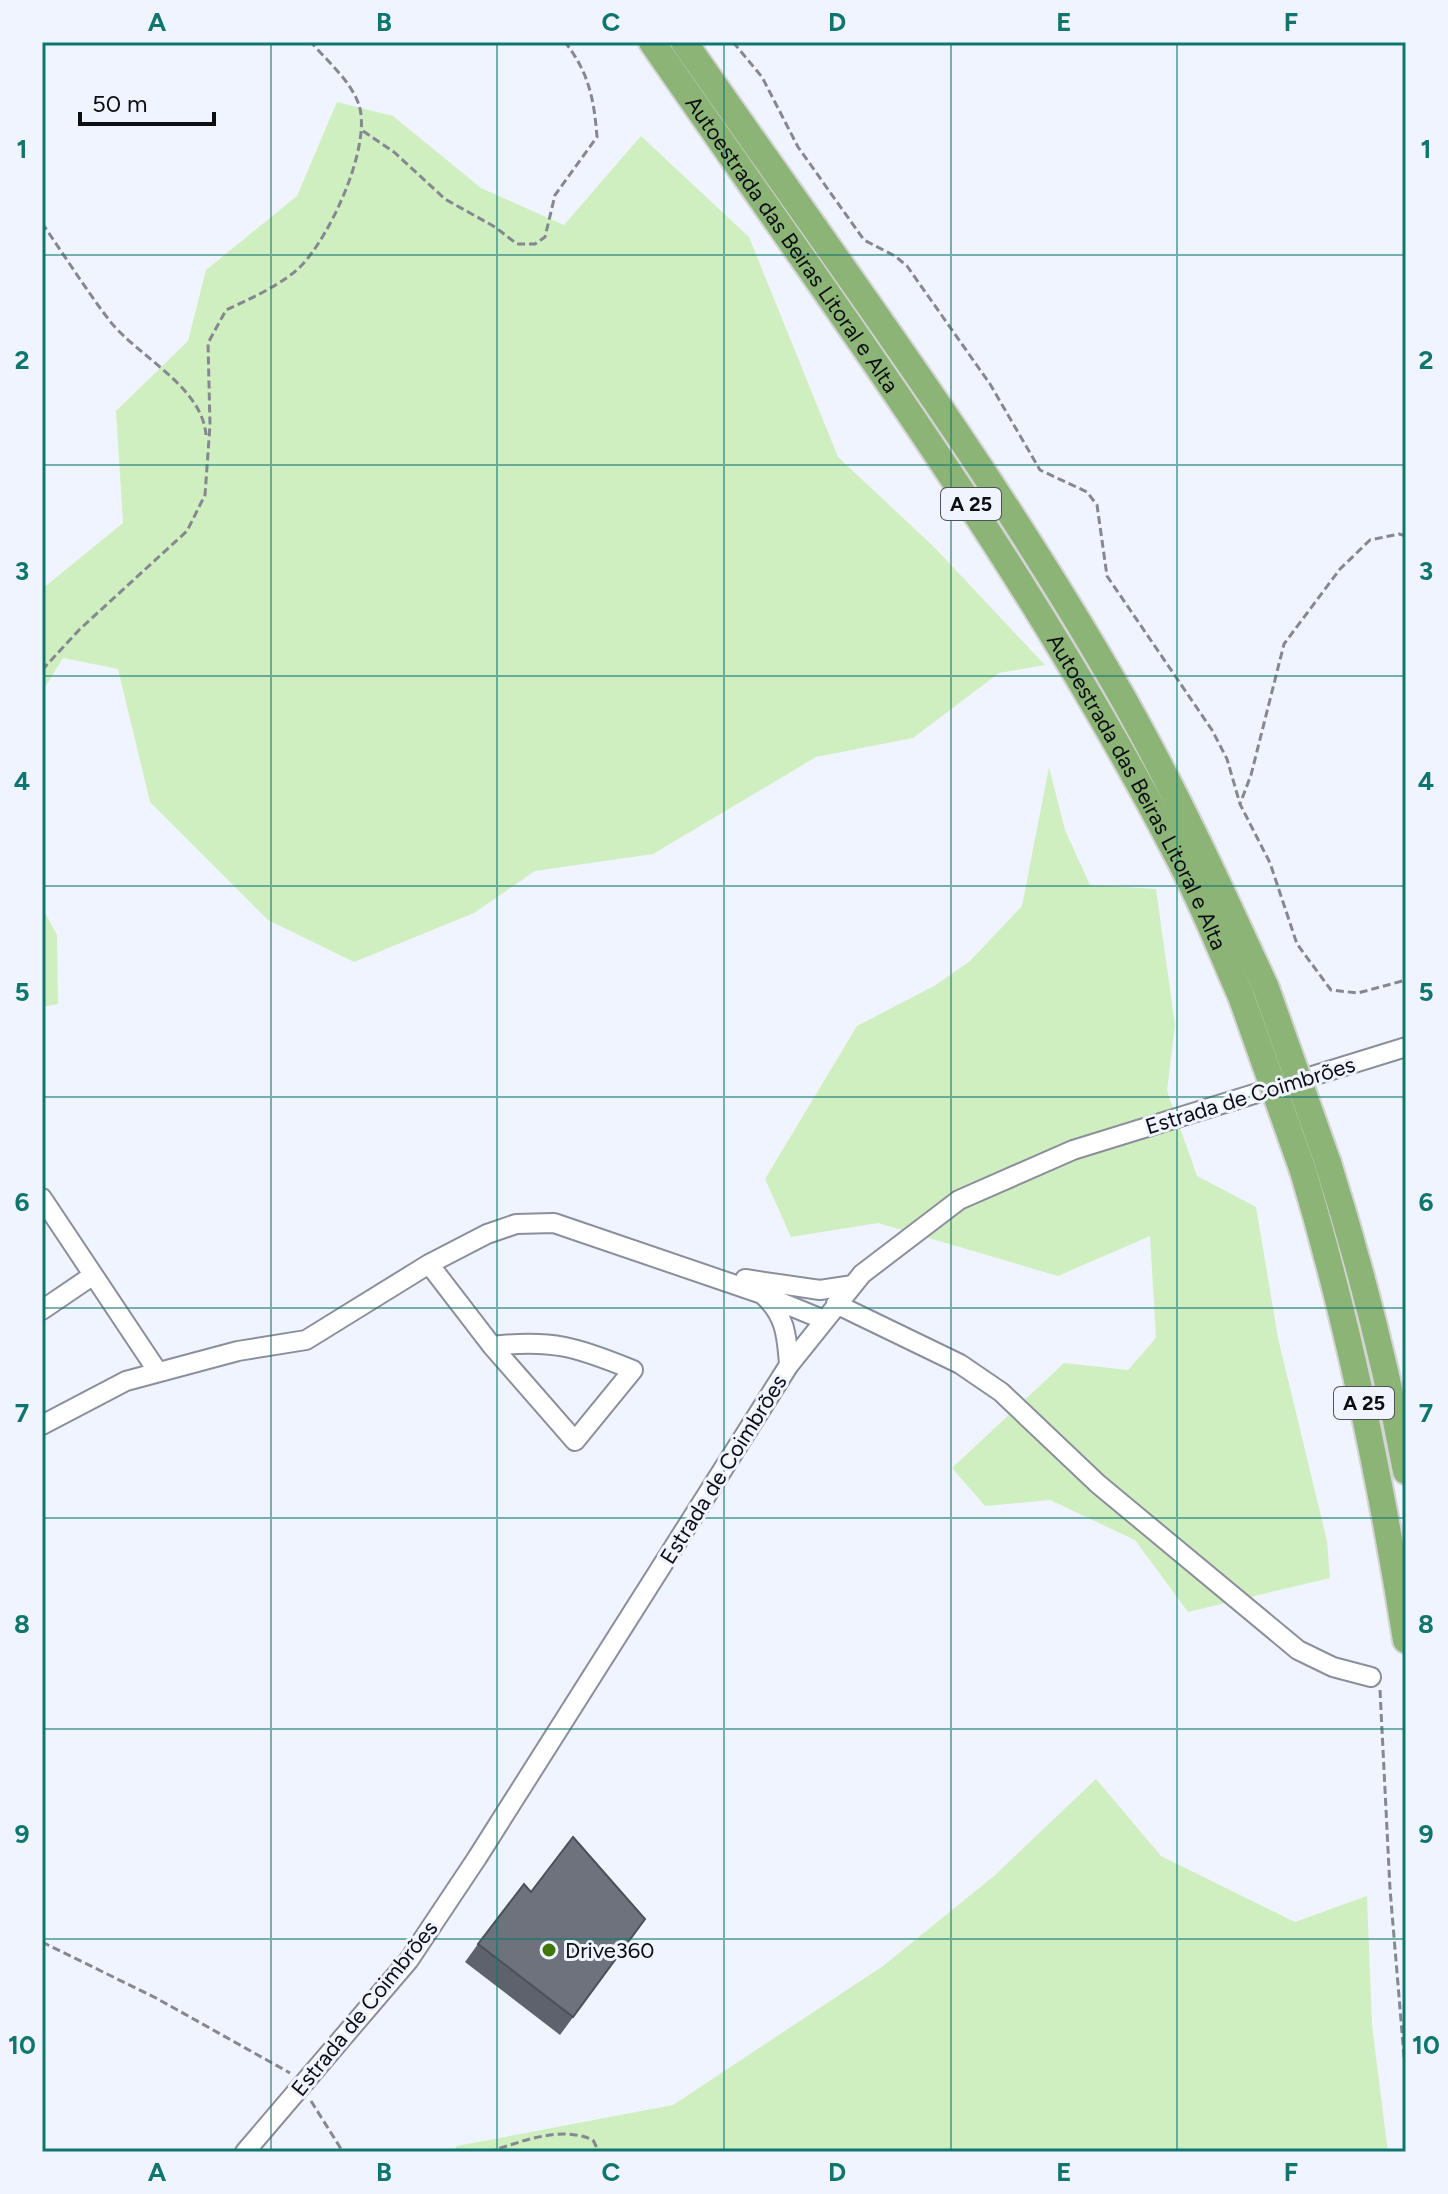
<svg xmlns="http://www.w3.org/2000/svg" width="1448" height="2194" font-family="Figtree,sans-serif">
  <rect width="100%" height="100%" fill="#f0f4ff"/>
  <path fill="#d0efc0" d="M337,102l56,14 88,72 83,37 77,-89 108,101 89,220 96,90 111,118 -46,8 -86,65 -97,19 -163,97 -118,17 -61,42 -120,49 -86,-42 -118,-118 -32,-133 -55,-11 -21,34v-103l81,-66 -7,-112 72,-70 18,-71 91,-74z
    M1049,767l16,63 25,55 66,4 19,136 -8,66 30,85 59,31 22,131 49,203 3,37 -142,34 -53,-72 -85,-40 -65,6 -33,-38 112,-105 64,7 28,-32 -6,-102 -92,40 -180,-53 -87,14 -26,-58 92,-153 77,-40 36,-25 52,-55z
    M42,907l15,28 1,69 -16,3z
    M1096,1779l65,77 134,66 72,-26 5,129 16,127h-935l4,-6 216,-41 210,-139 111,-90z"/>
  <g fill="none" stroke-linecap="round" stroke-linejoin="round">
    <defs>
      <path id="minor" d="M42,1198l116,174
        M429,1264l63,82 83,95 58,-71c-56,-23 -81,-31 -141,-24
        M745,1279l75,11 33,-5
        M768,1297l54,22
        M836,1304l124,60 41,28 97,92 200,166 35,17 38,10
        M42,1310l50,-34
        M42,1425l84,-44 112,-30 68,-11 123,-76 58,-30 29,-10 38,-1 208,71c23,20 25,41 27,71
        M245,2152l164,-192 68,-102 312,-493 73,-91 97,-74 114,-50 333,-103"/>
      <g id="highway">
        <path id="s1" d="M652,42c183,265 376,525 524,811 25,46 44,96 65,143"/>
        <path d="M684,42c146,210 300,416 428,637 58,100 106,204 154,309"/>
        <path d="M1328,1163c32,102 58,202 78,308"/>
        <path d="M1303,1171c46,154 78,310 103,469"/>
      </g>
    </defs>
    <use href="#minor" stroke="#8b8f9c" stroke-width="22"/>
    <use href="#highway" stroke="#d3d4d4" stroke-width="30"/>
    <path stroke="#85888f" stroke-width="3" stroke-dasharray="8 4" stroke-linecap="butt" d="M733,42l29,35 36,70 66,93 31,16 12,10 26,37 57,81 50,86 47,22 10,13 10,71 105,154 15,29 13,45
      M363,131l31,21 51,47 50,28 22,17h18l10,-7 10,-42 42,-58c-3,-38 -8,-64 -32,-95
      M42,223c22,32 43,65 67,97 29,37 93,66 97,115
      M1406,536l-7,-2 -29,6 -30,29 -56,75 -33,131 -11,29 30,59 27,81 34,46 27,3 48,-13
      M42,670l38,-41 107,-98 18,-36 5,-70 -2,-82 18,-33c24,-11 55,-25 74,-43 30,-30 72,-121 59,-162 -8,-24 -32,-44 -48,-63
      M1380,1690l10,199 16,191
      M42,1942l114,56 134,75
      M311,2101l32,51
      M488,2152c33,-10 72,-27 105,-12l6,12"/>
    <use href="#minor" stroke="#fff" stroke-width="18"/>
    <use href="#highway" stroke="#8db477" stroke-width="26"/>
    <defs>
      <path id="highway-bridge" d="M1266,988l62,175
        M1241,996l62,175"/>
    </defs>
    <use href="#highway-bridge" stroke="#d3d4d4" stroke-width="30" stroke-linecap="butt"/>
    <use href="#highway-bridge" stroke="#8db477" stroke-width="26"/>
  </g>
  <path fill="#5e626c" d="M531,1892l114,27 -85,116 -95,-73 13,-18z"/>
  <path fill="#6d727d" stroke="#4c5058" stroke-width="2" d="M573,1837l72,82 -72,98 -95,-73 46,-60 7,8z"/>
  <path fill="none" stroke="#0f766e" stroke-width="2" stroke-opacity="0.55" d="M271,42v2110M497,42v2110M724,42v2110M951,42v2110M1177,42v2110M42,255h1364M42,465h1364M42,676h1364M42,886h1364M42,1097h1364M42,1308h1364M42,1518h1364M42,1729h1364M42,1939h1364"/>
  <circle fill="#3f7709" stroke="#f0f4ff" stroke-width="3" cx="549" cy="1950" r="8"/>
  <g text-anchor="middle" stroke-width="6" stroke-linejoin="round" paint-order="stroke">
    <g fill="#f0f4ff" stroke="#505359" stroke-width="2">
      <rect x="941" y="488" width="60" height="32" rx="6"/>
      <rect x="1334" y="1387" width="60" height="32" rx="6"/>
    </g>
    <g font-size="20" font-weight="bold" fill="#0c0e12">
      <text x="971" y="511">A 25</text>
      <text x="1364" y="1410">A 25</text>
    </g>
    <g font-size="22" fill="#0c0e12" stroke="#f0f4ff">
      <text dy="8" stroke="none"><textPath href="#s1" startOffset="246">Autoestrada das Beiras Litoral e Alta</textPath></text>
      <text dy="8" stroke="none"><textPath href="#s1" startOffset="894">Autoestrada das Beiras Litoral e Alta</textPath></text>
      <text transform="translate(1250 1095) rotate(-17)" y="8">Estrada de Coimbrões</text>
      <text transform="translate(723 1469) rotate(-58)" y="8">Estrada de Coimbrões</text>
      <text transform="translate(364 2008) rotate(-51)" y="8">Estrada de Coimbrões</text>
    </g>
    <g font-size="22" fill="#0c0e12" stroke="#f0f4ff" text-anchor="start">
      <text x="565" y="1958">Drive360</text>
    </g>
  </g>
  <rect width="1448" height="2194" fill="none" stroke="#f0f4ff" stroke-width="88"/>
  <path d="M80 112v12h134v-12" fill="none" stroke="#0c0e12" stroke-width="4"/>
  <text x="92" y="112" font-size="24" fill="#0c0e12" stroke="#f0f4ff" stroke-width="6" paint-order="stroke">50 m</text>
  <rect x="44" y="44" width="1360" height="2106" fill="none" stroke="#0f766e" stroke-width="3"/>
  <g font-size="26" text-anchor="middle" font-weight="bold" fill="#0f766e">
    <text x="157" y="31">A</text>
    <text x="384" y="31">B</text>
    <text x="611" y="31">C</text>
    <text x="837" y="31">D</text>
    <text x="1064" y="31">E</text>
    <text x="1291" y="31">F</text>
    <text x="22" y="158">1</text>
    <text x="1426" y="158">1</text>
    <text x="22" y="369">2</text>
    <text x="1426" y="369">2</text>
    <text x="22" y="580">3</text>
    <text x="1426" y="580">3</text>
    <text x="22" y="790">4</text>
    <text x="1426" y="790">4</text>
    <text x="22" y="1001">5</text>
    <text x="1426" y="1001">5</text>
    <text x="22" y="1211">6</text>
    <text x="1426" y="1211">6</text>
    <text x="22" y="1422">7</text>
    <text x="1426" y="1422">7</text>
    <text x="22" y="1633">8</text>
    <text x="1426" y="1633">8</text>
    <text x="22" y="1843">9</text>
    <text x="1426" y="1843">9</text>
    <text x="22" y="2054">10</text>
    <text x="1426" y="2054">10</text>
    <text x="157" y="2181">A</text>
    <text x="384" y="2181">B</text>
    <text x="611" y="2181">C</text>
    <text x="837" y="2181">D</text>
    <text x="1064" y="2181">E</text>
    <text x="1291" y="2181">F</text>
  </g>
</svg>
